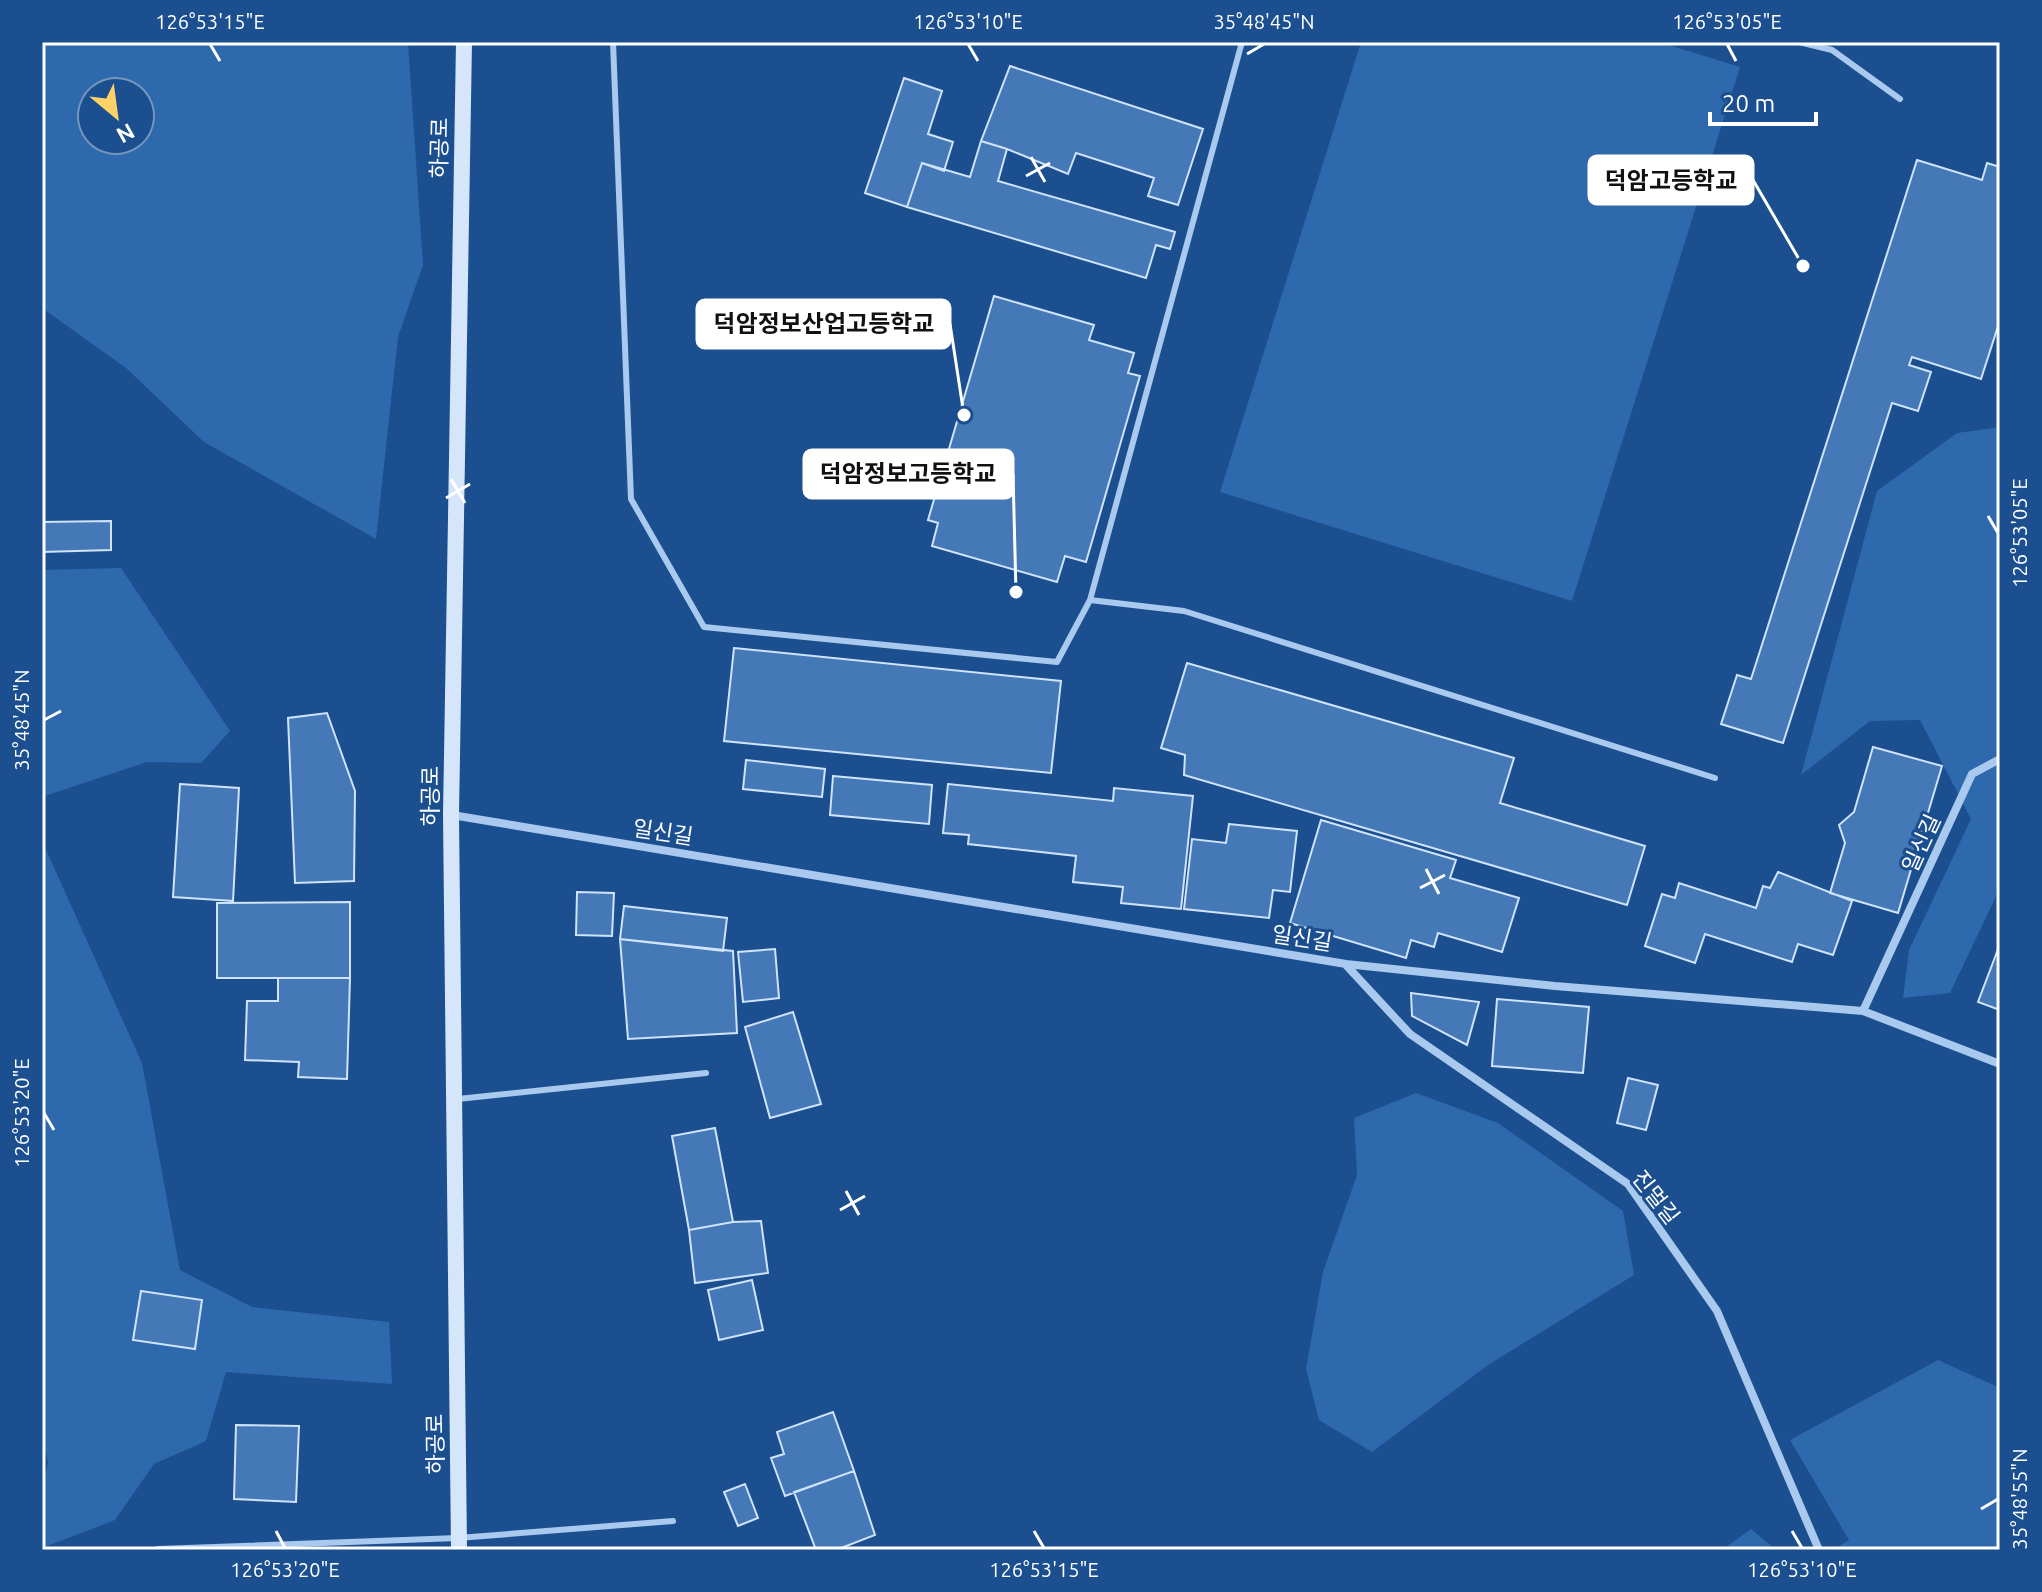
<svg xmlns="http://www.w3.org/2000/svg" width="2042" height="1592" font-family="Ubuntu,'Noto Sans KR',sans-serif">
  <rect width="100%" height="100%" fill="#1b4f8f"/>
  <path fill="#2e69ad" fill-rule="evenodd" d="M42,42h366l15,223 -25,72 -22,202 -172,-97 -78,-74 -84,-60zM140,92v48h-48v-48z
    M1361,42h298l81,25 -168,534 -352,-109z
    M2000,427v461l-50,105 -47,5 6,-48 62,-131 -51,-99 -50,1 -69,54 76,-284 80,-58z
    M121,568l109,163 -29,32 -54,-1 -105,35v-227z
    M42,841l100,222 38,207 72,37 137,15 3,62 -166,-12 -20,69 -52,23 -39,56 -73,28v-54l6,-32 -6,-24z
    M1416,1093l82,30 125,88 11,64 -146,90 -116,87 -53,-32 -13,-51 17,-97 34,-97 -3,-57z
    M1938,1360l62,28v162h-167l16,-10 -59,-100z
    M1751,1529l25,21h-54z"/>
  <path fill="#4478b7" stroke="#cfe3fa" stroke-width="2" d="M1010,66l193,63 -25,76 -30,-9 6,-18 -78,-25 -8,21 -61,-25 -26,-8z
    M904,78l38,13 -14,43 25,8 -9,29 -22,-8 -15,44 -42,-14z
    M981,141l26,8 -9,32 177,51 -5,17 -14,-4 -10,33 -239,-71 15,-44 48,14z
    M1917,160l65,20 5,-17 13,4v153l-19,59 -69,-22 -3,8 22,7 -13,39 -26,-8 -109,340 -62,-19 16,-49 14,4z
    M994,296l100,29 -5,15 45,13 -6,20 12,3 -54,186 -21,-6 -8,26 -125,-36 6,-23 -10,-3z
    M111,521v29l-69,2v-30z
    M734,648l327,33 -10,92 -327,-32z
    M1187,663l327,95 -14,45 145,43 -18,59 -443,-130 1,-20 -24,-7z
    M327,713l28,78 -1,90 -59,2 -7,-165z
    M1873,747l69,19 -44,147 -68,-20 15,-50 -6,-18 15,-13z
    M746,760l79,9 -3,28 -79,-8z
    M833,776l99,9 -3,39 -99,-9z
    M180,784l59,4 -6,113 -60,-4z
    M948,784l165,17 1,-13 79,8 -12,113 -60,-6 2,-16 -50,-5 3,-26 -108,-12 1,-9 -26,-2z
    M1321,820l135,40 -6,18 69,20 -17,54 -64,-19 -4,14 -23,-7 -5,18 -116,-35z
    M1229,824l68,7 -7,61 -17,-2 -4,28 -85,-9 8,-70 34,4z
    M1778,872l74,29 -19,54 -35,-11 -6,18 -87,-28 -10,29 -50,-17 17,-52 13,4 4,-15 77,25 7,-22 7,2z
    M577,892l37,1 -2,43 -36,-1z
    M350,902v76h-133v-75z
    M624,906l103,12 -4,33 -103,-12z
    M620,939l113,12 4,82 -109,6z
    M2000,944v66l-22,-8z
    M775,949l4,49 -36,4 -5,-50z
    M278,978h72l-3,101 -49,-2 1,-15 -54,-2 2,-59h31z
    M1411,993l68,9 -12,43 -55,-29z
    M1497,999l92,8 -6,66 -91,-7z
    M793,1012l28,92 -51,14 -25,-91z
    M1628,1078l30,7 -12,45 -29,-7z
    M715,1128l18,94 -44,8 -17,-94z
    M761,1221l7,52 -73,10 -6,-53 44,-8z
    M752,1280l11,50 -44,10 -11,-50z
    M141,1291l61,9 -7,49 -62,-9z
    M833,1412l21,59 -69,25 -14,-38 13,-4 -7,-22z
    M236,1425l63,1 -3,76 -62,-3z
    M854,1471l21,64 -39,15h-20l-22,-58z
    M745,1484l13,34 -20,8 -14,-34z"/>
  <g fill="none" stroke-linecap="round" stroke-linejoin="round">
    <path stroke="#a9c9ee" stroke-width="6" d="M613,42l18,457 73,128 353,35 33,-62 94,11 531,167
      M1799,42l33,8 68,49
      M1090,600l152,-558
      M458,1099l248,-26
      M158,1549l300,-11 215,-17"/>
    <path stroke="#a9c9ee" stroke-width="8" d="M452,815l894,149 209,22 308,25 109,-237 28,-15
      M1346,965l64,69 218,150 89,127 102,239
      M1863,1011l137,53"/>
    <path stroke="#d6e6fa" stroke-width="16" d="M459,1550l-8,-735 13,-773"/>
  </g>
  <path fill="none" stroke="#fff" stroke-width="3" d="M210,44l10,17M968,44l10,17M1727,44l9,17M1247,54l17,-10M1031,157l14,25M1026,176l24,-13M451,479l14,24M446,498l24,-14M1988,516l10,17M44,720l17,-9M1426,869l13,25M1420,888l25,-13M44,1113l10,17M846,1191l13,24M840,1210l25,-14M1981,1509l17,-10M276,1531l9,17M1034,1531l10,17M1792,1531l10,17"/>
  <g text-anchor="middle" stroke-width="6" stroke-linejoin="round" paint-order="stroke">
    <g font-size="22" fill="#fff" stroke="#1b4f8f">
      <text transform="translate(439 148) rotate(-89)" y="8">하공로</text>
      <text transform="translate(430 796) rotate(-90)" y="8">하공로</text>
      <text transform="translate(663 832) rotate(9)" y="8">일신길</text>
      <text transform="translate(1921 843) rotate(-65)" y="8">일신길</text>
      <text transform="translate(1302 938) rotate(9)" y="8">일신길</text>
      <text transform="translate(1656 1197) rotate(52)" y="8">진멀길</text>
      <text transform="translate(435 1444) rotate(-91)" y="8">하공로</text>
    </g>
  </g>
  <path fill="none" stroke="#fff" stroke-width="3" d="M1803 266L1753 180M964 415L950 324M1016 592L1013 474"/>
  <g fill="#fff" stroke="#1b4f8f" stroke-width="3">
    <circle cx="1803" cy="266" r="8"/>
    <circle cx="964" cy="415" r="8"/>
    <circle cx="1016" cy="592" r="8"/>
  </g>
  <g fill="#fff" stroke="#fff" stroke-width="3">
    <rect x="1589" y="156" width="164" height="48" rx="8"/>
    <rect x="697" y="300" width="253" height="48" rx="8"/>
    <rect x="804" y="450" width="209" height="48" rx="8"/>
  </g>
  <g font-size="24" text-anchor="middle" font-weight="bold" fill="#111">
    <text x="1671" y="189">덕암고등학교</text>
    <text x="824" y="332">덕암정보산업고등학교</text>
    <text x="908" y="482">덕암정보고등학교</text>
  </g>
  <rect width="2042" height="1592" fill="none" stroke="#1b4f8f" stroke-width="88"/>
  <g transform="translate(116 116) rotate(151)"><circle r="38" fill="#1b4f8f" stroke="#7695bc" stroke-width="2"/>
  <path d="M0-6L14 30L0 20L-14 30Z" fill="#ffd166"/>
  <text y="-12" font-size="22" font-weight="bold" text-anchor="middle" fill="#ffffff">N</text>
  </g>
  <path d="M1710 112v12h106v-12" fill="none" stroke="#ffffff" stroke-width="4"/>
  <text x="1722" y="112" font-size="24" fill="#ffffff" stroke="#1b4f8f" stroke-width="6" paint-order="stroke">20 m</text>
  <rect x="44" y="44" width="1954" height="1504" fill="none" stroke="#fff" stroke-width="3"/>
  <g font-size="20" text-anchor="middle" fill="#fff">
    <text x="210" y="29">126°53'15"E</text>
    <text x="968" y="29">126°53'10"E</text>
    <text x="1264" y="29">35°48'45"N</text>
    <text x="1727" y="29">126°53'05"E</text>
    <text transform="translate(2020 533) rotate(-90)" y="7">126°53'05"E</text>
    <text transform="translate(22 720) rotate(-90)" y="7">35°48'45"N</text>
    <text transform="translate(22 1113) rotate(-90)" y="7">126°53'20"E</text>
    <text transform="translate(2020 1499) rotate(-90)" y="7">35°48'55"N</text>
    <text x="285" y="1577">126°53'20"E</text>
    <text x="1044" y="1577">126°53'15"E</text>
    <text x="1802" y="1577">126°53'10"E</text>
  </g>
</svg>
